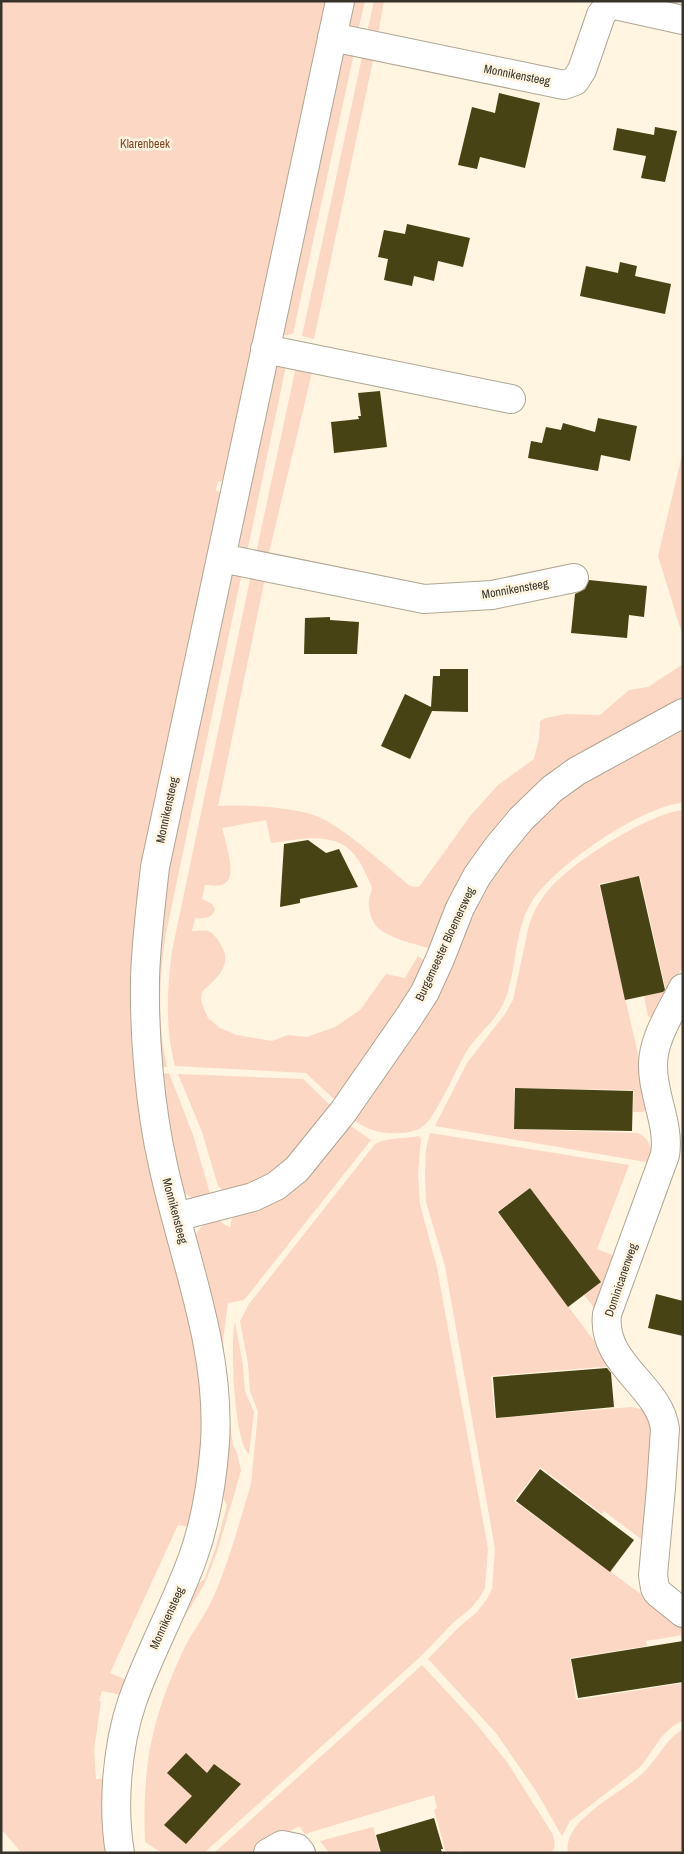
<svg xmlns="http://www.w3.org/2000/svg" width="684" height="1854" font-family="'Archivo Narrow',sans-serif">
  <rect width="100%" height="100%" fill="#fff5e1"/>
  <path fill="#fcd7c4" d="M1,1h325l-101,477 -4,4 -3,-1 -2,9 6,4 -35,153 -20,103 -32,298c-4,5 -2,12 1,17l68,307v70l-14,85 -12,-2 -68,148 17,7 -5,15 -20,-4 -3,10h2l-7,49 2,29h8l2,74h-84l-21,-24z
    M351,1h14l-8,34 -12,-3z
    M374,1h10l-7,39 -11,-3z
    M342,46l13,2 -62,286 -14,2z
    M364,48l11,3 -61,288 -12,-3z
    M275,359l12,2 -41,196 -13,-3z
    M297,362l17,2 -47,197 -12,-3z
    M683,451v186l-25,-81z
    M231,565l12,3 -77,365c-7,45 -9,89 1,134h-6l-4,-88 11,-109z
    M252,570l14,3 -48,233c25,-2 85,1 107,14 30,17 58,44 85,66l9,1 52,-72 27,-30 36,-26 5,-20 1,-18 6,-3 19,-4 35,1 29,-25 19,-3 35,-23v35l-112,62 -143,187c-16,-5 -37,-9 -50,-20 -7,-7 -10,-19 -9,-29 0,-3 3,-7 3,-11 -1,-5 -6,-13 -8,-18 -19,-42 -56,-32 -93,-27l-5,-23 -44,8c3,12 16,50 2,56 -6,3 -13,1 -19,1l-3,14 10,5 3,5c-3,10 -11,10 -20,9l-3,13c5,0 12,-1 16,0 4,1 9,7 11,11 16,22 -2,36 -17,50l-1,8 3,9 4,9 12,10 17,7 35,6 16,-6 19,2 28,-10 25,-17 26,-36 19,4 13,-22 4,3 3,4 -12,26 -77,112 -30,-28 -131,-7c-10,-37 -8,-77 -3,-115z
    M683,726v77c-40,2 -132,65 -152,100 -17,28 -14,64 -25,94 -7,21 -26,35 -38,52 -11,17 -32,69 -46,78 -7,5 -17,6 -25,6 -18,1 -31,-4 -45,-14l134,-237 45,-57 51,-43z
    M683,810v156l-26,51 -4,2 -5,-3 -4,-20 22,-5 -26,-115 -41,8 46,201 2,24 -4,3h-10l1,-22 -120,-2v41l123,4c14,5 15,17 15,30l-217,-37 32,-63 38,-49 8,-14 16,-75c5,-15 12,-27 23,-39 23,-25 97,-73 131,-76z
    M169,1073l24,62 18,62c-13,2 -18,3 -29,-6l-12,-58 -8,-59z
    M178,1074l125,5 29,28 -50,59 -27,18 -29,9 -8,-7 -16,-54z
    M348,1124l23,16 -127,160 -16,3 -5,37 5,71 5,34 4,8 4,17 -7,25 -17,57 -12,31 -26,43 15,-40 10,-6 12,-33 11,-42 -7,-13 -25,-254c3,-12 11,-15 23,-18l12,8 2,-10 3,-2c19,-7 40,-13 57,-25 23,-16 40,-44 56,-67z
    M430,1133l199,32 -32,84 20,8 -22,52 -11,-14 17,-13 -71,-94 -33,24 116,154 -122,10 4,42 137,-11 12,3 10,13 -9,119 -41,-31 -2,3 -62,-47 -26,34 169,124v10l-37,6 1,5 -77,12 6,42 107,-17v38c-21,7 -30,32 -44,47l-69,53 -8,15 -26,-45 -40,-58 -68,-74 31,-32 18,-15 10,-13 5,-10 3,-40 -50,-283 -19,-64 -1,-29 1,-24z
    M419,1136l2,3 -3,35 2,30 17,64 51,281 -3,39 -4,7 -9,12 -18,15 -34,35 -216,196h-42l-17,-11c-3,-71 6,-123 37,-189 8,-18 21,-34 30,-53 17,-37 27,-77 39,-116l7,-72 -8,-21 -2,-27 -8,-43 9,-17 126,-160c13,-7 30,-5 44,-8z
    M235,1322l8,43 2,26 9,21 -5,42c-15,-11 -19,-112 -14,-132z
    M422,1665l51,55 34,42 45,71c3,8 4,12 0,20h-90l-1,-2 -15,2 -12,-43 3,-2 -3,-13 -129,39 -6,-8 -45,27h-40z
    M683,1729v124h-115c-7,-33 56,-61 76,-81 14,-14 22,-33 39,-43z
    M373,1827l7,26h-51l-9,-12z"/>
  <path fill="#484314" d="M499,93l41,10 -15,65 -45,-11 -3,12 -19,-4 14,-58 23,6z
    M655,127l22,4 -12,51 -24,-4 5,-22 -33,-6 4,-22 37,7z
    M407,224l63,14 -7,29 -25,-6 -4,20 -20,-5 -2,10 -28,-6 4,-21 -10,-2 6,-27 21,4z
    M620,262l17,4 -2,10 36,8 -6,30 -85,-18 6,-30 32,7z
    M380,391l7,56 -53,6 -3,-31 28,-3 -1,-3h3l-3,-23z
    M598,418l39,8 -7,35 -29,-6 -3,16 -70,-13 3,-17 11,2 4,-16 15,3 2,-7 32,9z
    M589,580l58,6 -3,31 -15,-2 -2,23 -56,-5 4,-39 10,-5z
    M330,617v3l29,2 -2,32h-53l1,-36z
    M440,669h28v43l-36,-1 -22,48 -29,-13 24,-52 26,13 2,-31h7z
    M308,840l18,13 13,-4 19,38 -58,12v4l-20,4 4,-63z
    M639,876l26,114 -2,2 -38,8 -25,-115z
    M515,1088l118,3 -1,40 -118,-2z
    M530,1188l71,94 -33,25 -70,-95z
    M656,1294l27,7v35l-35,-8z
    M607,1368l4,5 3,34 -118,11 -3,-41z
    M540,1469l94,71 -24,32 -94,-71z
    M683,1641v41l-105,16 -7,-39z
    M186,1753l21,20 7,-9 27,20 -55,60 -22,-19 28,-29 -25,-23z
    M434,1818l9,31h-2l1,4h-61l-5,-18z"/>
  <g fill="none" stroke-linecap="round" stroke-linejoin="round">
    <defs>
      <path id="minor" d="M332,37l232,48 11,-4 7,-11 19,-55 6,-8 8,-2 68,15
        M265,349l246,50
        M221,558l203,41 68,-4 82,-17
        M683,988c-12,24 -31,52 -30,79 0,30 17,58 12,88l-58,159c-6,50 53,72 58,115l-4,59 -8,87 2,13 2,4 26,21
        M176,1217l77,-20 23,-11 21,-17 46,-57 66,-95 16,-25 15,-33 20,-51 17,-32 20,-28 24,-29 31,-30 25,-18 106,-58
        M120,1853c-8,-47 -3,-106 12,-151 17,-49 43,-95 61,-145 13,-36 19,-75 22,-114 6,-96 -32,-185 -52,-278 -13,-57 -19,-128 -18,-186 1,-38 6,-75 10,-112l185,-866
        M268,1853l14,-8 15,3 4,5"/>
    </defs>
    <use href="#minor" stroke="#afa693" stroke-width="30"/>
    <use href="#minor" stroke="#fff" stroke-width="28"/>
  </g>
  <g text-anchor="middle" stroke-width="5" stroke-linejoin="round" paint-order="stroke">
    <g font-size="12" fill="#37332b" stroke="#fff5e1">
      <text transform="translate(517 75) rotate(11)" y="4">Monnikensteeg</text>
      <text transform="translate(515 589) rotate(-10)" y="4">Monnikensteeg</text>
      <text transform="translate(167 810) rotate(-78)" y="4">Monnikensteeg</text>
      <text transform="translate(445 944) rotate(-65)" y="4">Burgemeester Bloemersweg</text>
      <text transform="translate(175 1211) rotate(75)" y="4">Monnikensteeg</text>
      <text transform="translate(621 1280) rotate(-71)" y="4">Dominicanenweg</text>
      <text transform="translate(167 1618) rotate(-66)" y="4">Monnikensteeg</text>
    </g>
    <g font-size="12" fill="#824523" stroke="#fff5e1">
      <text x="145" y="148">Klarenbeek</text>
    </g>
  </g>
  <rect width="684" height="1854" fill="none" stroke="#37332b" stroke-width="5"/>
</svg>
